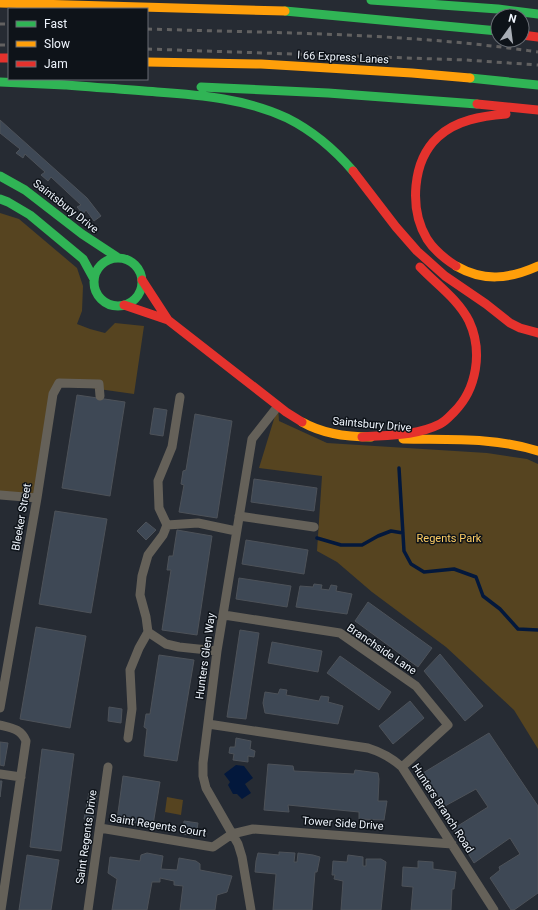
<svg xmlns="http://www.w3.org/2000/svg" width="538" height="910" font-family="Roboto,sans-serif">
  <rect width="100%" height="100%" fill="#262b33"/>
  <path fill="#564420" d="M0,213l19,6 58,49 6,18 -1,25 -5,13 13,5 15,4 10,-10 29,3 -10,68 -78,-11 -20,108 -9,6 -27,-2z
    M278,406l1,15 48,22 160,10 40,6 11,5v285l-24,-39 -68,-63 -74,-55 -35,-30 -20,-11 5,-75 -63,-8z
    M167,797l16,3 -2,15 -16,-3z"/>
  <path fill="#03183c" d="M236,765l8,1 9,12 -8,6 6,9 -9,6 -5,-5h-4l-5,-9 2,-3 -6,-8z"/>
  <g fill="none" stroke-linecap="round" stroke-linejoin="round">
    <path stroke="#03183c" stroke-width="3.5" d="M399,468l5,83 7,13 13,8 30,-3 22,8 7,19 17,13 18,20 20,1
      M317,538l24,7h21l16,-9 13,-5 12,2"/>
  </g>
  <path fill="#3e4855" stroke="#4d5259" d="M0,120l87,78 14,18 -7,5 -8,-11 -3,4 -6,-7 4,-2 -30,-28 -3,4 -7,-6 4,-3 -20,-18 -2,4 -7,-5 4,-4 -20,-16z
    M77,395l48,7 -15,94 -48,-8z
    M154,408l13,2 -4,26 -13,-2z
    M195,414l37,7 -15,97 -38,-6 5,-27 -3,-1 2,-13 3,-1z
    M254,479l63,9 -3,23 -63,-9z
    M55,511l52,8 -16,94 -52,-9z
    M146,522l10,8 -10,10 -9,-9z
    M177,530l35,6 -15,99 -35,-5 9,-60h-4l2,-14h4z
    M246,540l62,10 -4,24 -62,-10z
    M239,578l52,8 -4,21 -51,-8z
    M314,584l8,1 -1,4 8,1 2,-5 6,1 -1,5 16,3 -5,20 -51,-7 4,-21 13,1z
    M368,602l64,46 -14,19 -63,-46z
    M36,627l50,9 -16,92 -50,-9z
    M240,630l19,3 -13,86 -19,-2z
    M272,642l50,9 -4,21 -50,-9z
    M440,654l43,52 -18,15 -41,-50z
    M159,655l35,5 -17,101 -33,-5 3,-27 -3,-2 2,-13h4z
    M340,656l51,36 -12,18 -52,-37z
    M280,689l7,1 -1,5 33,6 2,-5 8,1 -1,5 15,4 -5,18 -73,-11 -2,-10 2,-11 13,2z
    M410,701l14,17 -31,26 -14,-18z
    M109,707l13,2 -1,14 -13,-2z
    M489,733l49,73v87l-24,17h-3l-21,-32 10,-8 -1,-3 21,-13 -10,-16 -36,25 -21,-34 35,-22 -12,-18 -31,17 -22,-33z
    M236,738l15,3 -1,8 5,2 -1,6 -6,-1v6l-15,-2 1,-6 -5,-1 1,-6h5z
    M0,742l8,1 -4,23 -4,-1z
    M42,749l32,5 -13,97 -31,-4z
    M268,764l25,2 1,5 60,3 1,-4 23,3 1,6 -1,22h9l-3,19 -25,-1v-7l-71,-7 1,7 -25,-2z
    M123,776l37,6 -7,43 -36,-5z
    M0,781h2l-2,16z
    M89,793l8,1 -4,26 -9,-1z
    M184,821l14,2 -2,13 -13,-2z
    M279,852l16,1 -1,9h3l1,-9 15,2 7,2 -3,15h-2l-3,38h-39l3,-36 -21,-2 1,-11 2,-8 21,2z
    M147,853l16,3 -2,13 16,1 2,-12 17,3 4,3v6l32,6 -5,16 -10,3 -2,15h-35l3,-24 -9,-1v-4l-14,-3v4h-8l-5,28h-35l5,-31 -9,-6 2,-16 30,4 1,-6z
    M27,855l32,5 -8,50h-32z
    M348,855l15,2v9h3v-7h15l5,3 -5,48h-40l2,-29 -9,-2 1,-4h-3l1,-14 14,1z
    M418,861l15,1v7l23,3 -2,17h-2l-1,21h-40l2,-23 -11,-1 1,-19 15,1z"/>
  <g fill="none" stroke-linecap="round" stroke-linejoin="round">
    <path stroke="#656159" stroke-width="9" d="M0,495l37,3
      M239,516l75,11
      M167,525l-8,-17 -1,-27 14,-34 8,-50
      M224,615l116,18 76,53 32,39 -46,42
      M148,632l18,12 13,3 38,4
      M0,708l37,-210 16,-104 6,-11 40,1 1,12
      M208,724l160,24c13,4 23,9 34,19l92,143
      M0,725c12,3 21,4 26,16l-25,169
      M128,738l4,-29 -2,-39 9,-22 9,-16 -2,-15 -6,-22 2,-19 6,-21 15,-20 4,-10 31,-2 38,8
      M0,774l21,3
      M100,828l113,19 19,-13 21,-5 199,15
      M88,910l20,-143
      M251,910l-9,-53 -4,-13 -32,-56 -3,-12v-13l14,-112 35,-212 26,-33"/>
    <path stroke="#30b455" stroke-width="9" d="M371,0l127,9 40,5
      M285,11l213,20
      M470,78l68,7
      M0,82l65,3
      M54,84c34,3 69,5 103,8 44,3 90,7 130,26 26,13 48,32 66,53
      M201,87l127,6 149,11
      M0,176l25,14 57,44 35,23
      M0,199l8,3 22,13 53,44 11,20
      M94 282a24 24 0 1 1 48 0a24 24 0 1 1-48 0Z"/>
    <path stroke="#ff9f0a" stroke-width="9" d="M0,3l285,8
      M147,62l114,2 151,9 58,5
      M456,266c28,16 53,13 82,0
      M302,422c21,12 45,15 69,15
      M403,439c46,1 91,-2 135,12"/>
    <path stroke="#e5322d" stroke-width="9" d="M522,35l16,2
      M0,58h9
      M477,104l61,6
      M353,171l43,56 21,24 28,25 41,28 24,19 10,5 18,5
      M456,266c-11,-7 -22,-16 -29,-27 -18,-30 -15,-78 11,-102 18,-17 44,-21 68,-23
      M142,280l26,40 118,92 16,10
      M124,305l44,15
      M362,437c26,-2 54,-1 78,-13 6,-3 10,-8 14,-12 23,-23 29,-61 15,-91 -11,-22 -33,-37 -49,-54"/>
    <path stroke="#626161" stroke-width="3" stroke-dasharray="5 5" stroke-linecap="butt" d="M0,24h9
      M147,29c130,4 262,4 391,23
      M0,45h9
      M147,49l319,11 72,5"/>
  </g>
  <g text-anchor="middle" stroke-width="3" stroke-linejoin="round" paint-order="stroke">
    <g font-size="11" fill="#eff5fd" stroke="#0e1319">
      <text transform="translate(343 57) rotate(3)" y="4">I 66 Express Lanes</text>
      <text transform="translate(66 206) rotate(38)" y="4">Saintsbury Drive</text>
      <text transform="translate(372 424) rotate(5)" y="4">Saintsbury Drive</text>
      <text transform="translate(21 517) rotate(-80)" y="4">Bleeker Street</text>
      <text transform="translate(382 649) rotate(34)" y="4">Branchside Lane</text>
      <text transform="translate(205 656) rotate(-82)" y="4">Hunters Glen Way</text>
      <text transform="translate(443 808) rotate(57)" y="4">Hunters Branch Road</text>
      <text transform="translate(343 823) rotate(4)" y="4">Tower Side Drive</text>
      <text transform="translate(158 825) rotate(9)" y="4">Saint Regents Court</text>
      <text transform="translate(86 837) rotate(-82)" y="4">Saint Regents Drive</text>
    </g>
    <g font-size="11" fill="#fecd64" stroke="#0e1319">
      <text x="449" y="542">Regents Park</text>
    </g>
  </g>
  <rect x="8" y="8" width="140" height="72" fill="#0e1319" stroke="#686d74"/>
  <rect x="16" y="21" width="20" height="6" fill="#30b455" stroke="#686d74"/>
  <text x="44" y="28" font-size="12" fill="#eff5fd">Fast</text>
  <rect x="16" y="41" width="20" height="6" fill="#ff9f0a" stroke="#686d74"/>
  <text x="44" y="48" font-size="12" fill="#eff5fd">Slow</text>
  <rect x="16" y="61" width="20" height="6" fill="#e5322d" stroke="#686d74"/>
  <text x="44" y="68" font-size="12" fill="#eff5fd">Jam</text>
  <g transform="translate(510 28) rotate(14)"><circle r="19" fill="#0e1319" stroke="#686d74"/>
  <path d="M0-3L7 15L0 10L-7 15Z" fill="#a9aeb6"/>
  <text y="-6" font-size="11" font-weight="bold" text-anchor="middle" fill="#eff5fd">N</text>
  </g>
</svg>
